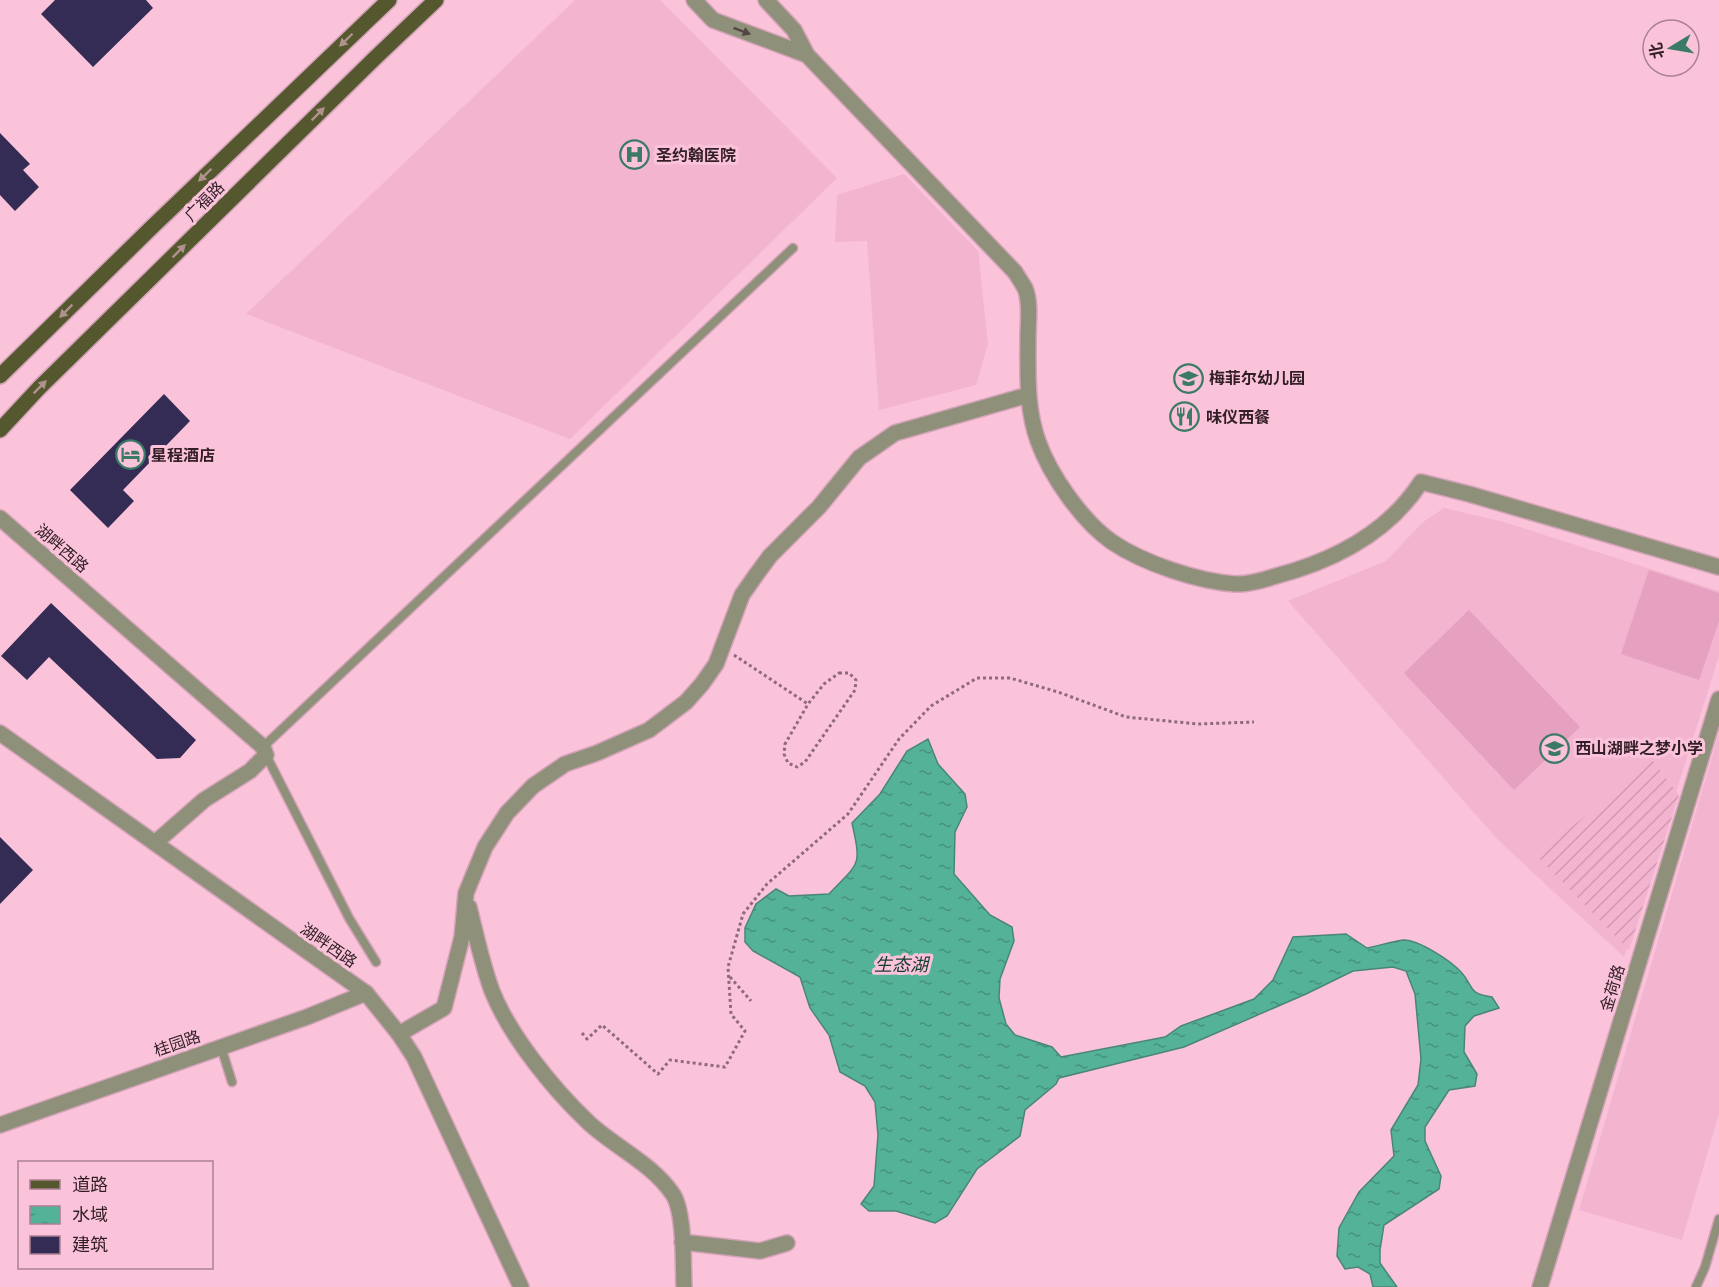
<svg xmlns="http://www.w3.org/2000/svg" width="1719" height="1287" font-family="'PT Sans','Noto Sans SC',sans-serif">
  <defs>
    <pattern id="industrial-furrows" width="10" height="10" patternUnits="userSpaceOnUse" patternTransform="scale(1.5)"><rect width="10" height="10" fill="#f3b4cf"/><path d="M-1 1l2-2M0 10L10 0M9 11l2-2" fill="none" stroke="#d19ab2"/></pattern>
    <pattern id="water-ripples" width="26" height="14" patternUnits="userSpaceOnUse" patternTransform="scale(1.5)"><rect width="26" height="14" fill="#54b397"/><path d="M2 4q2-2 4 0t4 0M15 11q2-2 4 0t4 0" fill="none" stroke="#46917b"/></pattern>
  </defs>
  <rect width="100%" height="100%" fill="#fac3da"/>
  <path fill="#f3b4cf" d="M575,0h85l177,178 -267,261 -324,-125z
    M904,174l74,77 10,93 -12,41 -97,25 -12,-169 -32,1 2,-47z
    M1444,508l60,14 215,69v65l-95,301 -126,-117 -210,-239 98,-40 37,-39z
    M1719,733v381l-37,126 -103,-30z"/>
  <path fill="url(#industrial-furrows)" d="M1652,760l27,35 -50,155 -92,-94z"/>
  <path fill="#e5a1bf" d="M1649,570l70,23v28l-20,59 -78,-26z
    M1469,610l111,117 -66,63 -110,-117z"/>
  <path fill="url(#water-ripples)" stroke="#4a8675" stroke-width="1.5" d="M928,739l10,25 27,30 2,13 -12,25 -1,42 36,41 22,12 2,14 -14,38 -1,19 7,26 9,11 37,12 9,10 104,-20 16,-11 73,-27 19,-19 20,-43 53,-3 21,14c12,-2 25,-7 37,-8 15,0 47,21 57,32 14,15 5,21 31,25l7,11 -25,8 -9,10 -1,26 13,22 -2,12 -26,4 -24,37v14l16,35 -2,13 -55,36 -4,25v13l17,24h-24l-3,-13 -12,-7 -13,2 -8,-13 2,-28 20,-36 35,-36 -3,-26 27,-45 3,-26 -6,-65 -9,-23 -13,-4 -40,4 -47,23 -122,53 -125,31 -3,6 -31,26 -5,26 -43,33 -30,47 -12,7 -39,-12h-27l-8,-7 13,-18 4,-51 -3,-33 -10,-16 -25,-14 -11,-37 -19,-27 -10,-31 -47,-26 -8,-9v-14l11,-24 20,-15 13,7 40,-2c30,-32 33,-26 23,-71l28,-29 27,-43z"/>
  <path fill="#342c54" d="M55,0h91l7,8 -60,59 -52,-53z
    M0,133l30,31 -7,6 16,17 -24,24 -15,-16z
    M164,394l26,27 -67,69 11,11 -26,27 -38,-38z
    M51,603l145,137 -16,18 -23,1 -108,-102 -22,23 -26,-24z
    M0,837l33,33 -33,34z"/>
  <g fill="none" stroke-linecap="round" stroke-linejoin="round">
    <defs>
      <path id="service" d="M263,747l530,-499
        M266,755l83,163 27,44
        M221,1047l11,35
        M1696,1287l9,-20 14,-48"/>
      <path id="minor" d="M694,0l19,20 94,35
        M766,0l28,30 13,25 208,217c3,5 7,11 10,16 6,15 3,34 3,49 0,35 -2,71 10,104 12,34 44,80 74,101 31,21 87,40 124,42 13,0 28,-4 40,-8 57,-15 112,-43 145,-94l48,12 250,73
        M0,518l263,229 3,8 -16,16 -46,29 -49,43
        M469,907c7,28 13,57 23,84 18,45 61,98 97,132 26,24 62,40 83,70 13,17 11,72 12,94
        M399,1034l45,-26 18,-71 4,-44 19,-46 22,-34 26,-27 32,-22 32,-11 52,-23 37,-28 16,-18 14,-20 26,-69 14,-20 14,-19 49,-49 40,-49 36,-25 133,-38
        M0,1125l307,-108 59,-24
        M682,1242l78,9 27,-8"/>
      <path id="tertiary" d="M0,733l366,260 33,41 15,23 107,230
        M1540,1287l179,-588"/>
      <path id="primary" d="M0,376l150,-147 239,-229
        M0,430l39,-42 335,-329 62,-59"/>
    </defs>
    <use href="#service" stroke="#d2a2b6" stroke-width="11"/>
    <use href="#minor" stroke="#d2a2b6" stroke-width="18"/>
    <use href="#tertiary" stroke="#d2a2b6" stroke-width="18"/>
    <use href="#primary" stroke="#d2a2b6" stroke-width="18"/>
    <path stroke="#8f6a7a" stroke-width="3" stroke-dasharray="3 3" stroke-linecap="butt" d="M734,655l74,49
      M839,673h10l7,7 -1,10 -50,72 -8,5 -9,-4 -4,-9 1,-10 23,-40 16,-20z
      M730,977l21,24
      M582,1033l5,6 15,-14 56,49 12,-14 55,7 20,-36 -14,-17 -3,-47 15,-53 24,-30 81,-70 51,-75 32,-33 46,-28h33l48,14 68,25 72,7 56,-2"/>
    <use href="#service" stroke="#8e907a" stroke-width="8"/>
    <use href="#minor" stroke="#8e907a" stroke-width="15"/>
    <use href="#tertiary" stroke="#8e907a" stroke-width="15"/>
    <use href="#primary" stroke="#55572f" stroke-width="15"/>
  </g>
  <defs><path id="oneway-solid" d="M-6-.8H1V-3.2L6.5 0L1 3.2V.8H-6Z" transform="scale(1.5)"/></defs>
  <use fill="#524644" href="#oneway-solid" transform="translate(742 31) rotate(21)"/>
  <g fill="#b0928d">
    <use href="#oneway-solid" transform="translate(346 40) rotate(136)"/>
    <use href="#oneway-solid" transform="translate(318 114) rotate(-45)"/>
    <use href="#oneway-solid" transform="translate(205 175) rotate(136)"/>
    <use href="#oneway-solid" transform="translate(179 251) rotate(-45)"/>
    <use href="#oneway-solid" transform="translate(66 311) rotate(135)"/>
    <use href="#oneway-solid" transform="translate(40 387) rotate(-45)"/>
  </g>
  <defs>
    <symbol id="hospital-ring" viewBox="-11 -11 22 22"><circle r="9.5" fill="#fac3da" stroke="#3b7a67" stroke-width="1.5"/><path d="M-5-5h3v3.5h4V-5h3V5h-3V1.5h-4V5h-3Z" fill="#3b7a67"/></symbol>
    <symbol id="school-ring" viewBox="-11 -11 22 22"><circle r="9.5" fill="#fac3da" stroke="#3b7a67" stroke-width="1.5"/><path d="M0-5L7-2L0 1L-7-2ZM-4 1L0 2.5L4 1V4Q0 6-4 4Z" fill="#3b7a67"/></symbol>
    <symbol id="restaurant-ring" viewBox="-11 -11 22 22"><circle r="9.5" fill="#fac3da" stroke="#3b7a67" stroke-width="1.5"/><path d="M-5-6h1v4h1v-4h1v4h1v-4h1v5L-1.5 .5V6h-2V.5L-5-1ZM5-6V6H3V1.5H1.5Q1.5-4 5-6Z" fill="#3b7a67"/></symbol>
    <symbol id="hotel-ring" viewBox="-11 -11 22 22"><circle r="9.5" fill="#fac3da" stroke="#3b7a67" stroke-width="1.5"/><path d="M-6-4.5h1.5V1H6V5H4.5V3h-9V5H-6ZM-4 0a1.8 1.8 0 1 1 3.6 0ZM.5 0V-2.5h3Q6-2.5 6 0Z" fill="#3b7a67"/></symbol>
  </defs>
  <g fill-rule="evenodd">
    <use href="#hospital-ring" x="618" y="138" width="33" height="33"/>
    <use href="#school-ring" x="1172" y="362" width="33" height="33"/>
    <use href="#restaurant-ring" x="1168" y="400" width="33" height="33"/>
    <use href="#hotel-ring" x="114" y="438" width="33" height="33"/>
    <use href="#school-ring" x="1538" y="732" width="33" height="33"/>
  </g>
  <g text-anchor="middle" stroke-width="6" stroke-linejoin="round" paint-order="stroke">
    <g font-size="16" font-weight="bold" fill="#321e27" stroke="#fac3da" text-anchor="start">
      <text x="656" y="161">圣约翰医院</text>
      <text x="1209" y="384">梅菲尔幼儿园</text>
      <text x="1206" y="423">味仪西餐</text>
      <text x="151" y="461">星程酒店</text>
      <text x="1575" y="754">西山湖畔之梦小学</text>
    </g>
    <g font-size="16" fill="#321e27" stroke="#fac3da">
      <text transform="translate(204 201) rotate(-45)" y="6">广福路</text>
      <text transform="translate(62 548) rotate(41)" y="6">湖畔西路</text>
      <text transform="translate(329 945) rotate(35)" y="6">湖畔西路</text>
      <text transform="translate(1612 988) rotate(-73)" y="6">金荷路</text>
      <text transform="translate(177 1043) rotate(-19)" y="6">桂园路</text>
    </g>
    <g font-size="18" font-style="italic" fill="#103b2f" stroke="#fac3da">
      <text x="901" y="971">生态湖</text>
    </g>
  </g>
  <rect x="18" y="1161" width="195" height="108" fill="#fac3da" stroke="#aa8192" stroke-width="1.5"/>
  <rect x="30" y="1180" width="30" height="9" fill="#55572f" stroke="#aa8192" stroke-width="1.5"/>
  <text x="72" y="1191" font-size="18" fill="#321e27">道路</text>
  <rect x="30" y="1206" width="30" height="18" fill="url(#water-ripples)" stroke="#aa8192" stroke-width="1.5"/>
  <text x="72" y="1221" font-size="18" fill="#321e27">水域</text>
  <rect x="30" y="1236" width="30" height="18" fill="#342c54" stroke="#aa8192" stroke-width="1.5"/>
  <text x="72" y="1251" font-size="18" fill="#321e27">建筑</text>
  <g transform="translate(1671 48) rotate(259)"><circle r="28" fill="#fac3da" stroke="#aa8192" stroke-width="1.5"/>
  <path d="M0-4.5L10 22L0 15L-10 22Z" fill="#3b7a67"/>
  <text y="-9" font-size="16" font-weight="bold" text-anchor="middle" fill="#321e27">北</text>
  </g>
</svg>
